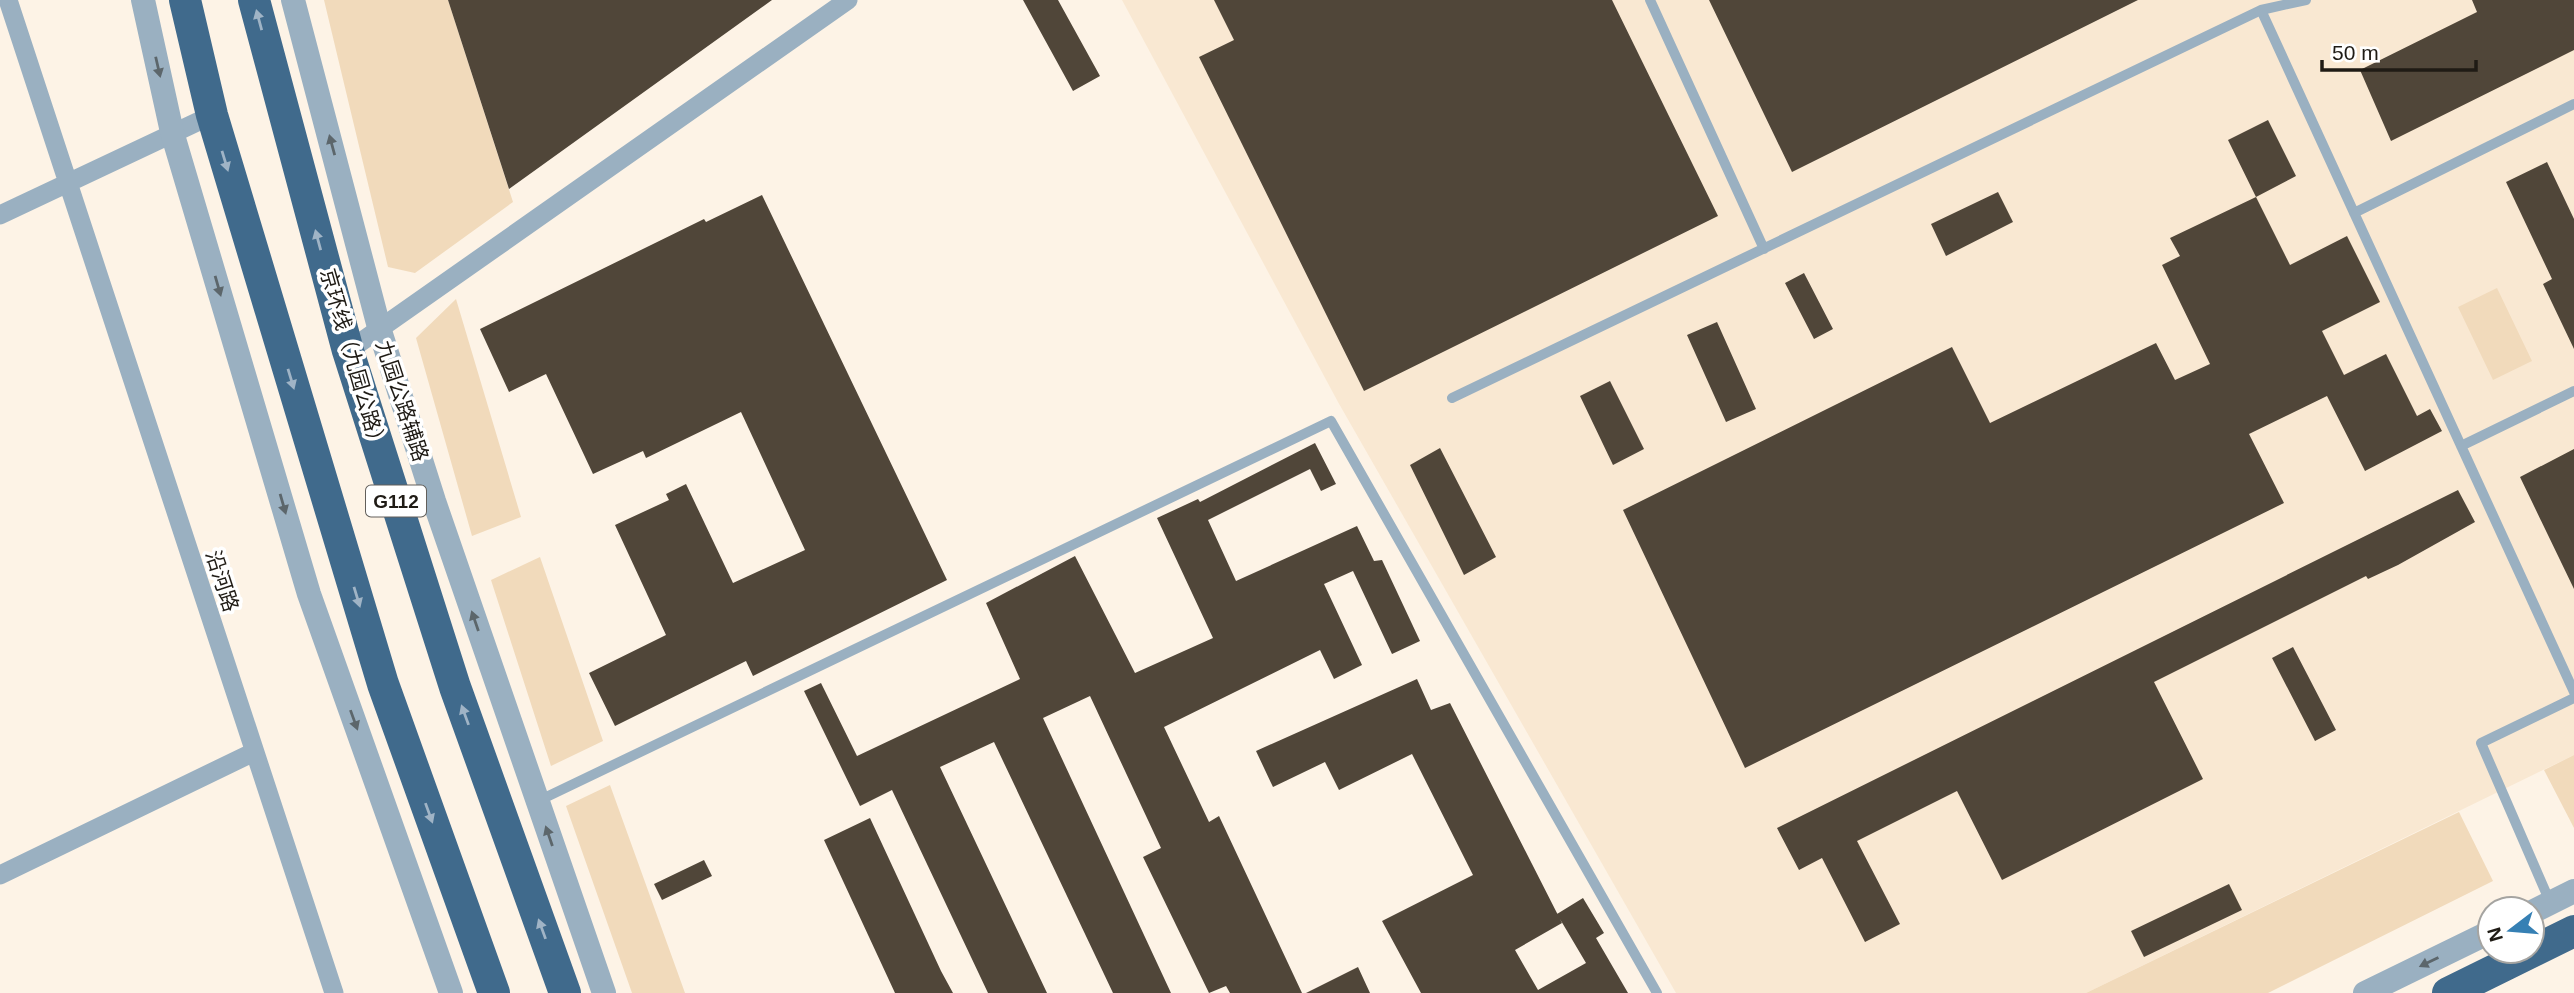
<svg xmlns="http://www.w3.org/2000/svg" width="2574" height="993" font-family="Arial,'Noto Sans SC',sans-serif">
  <rect width="100%" height="100%" fill="#fdf3e6"/>
  <path fill="#f9e8d2" d="M1122,0h1452v755l-488,238h-410l-338,-591z"/>
  <path fill="#f1dabb" d="M324,0h124l65,202 -98,71 -27,-6z
    M2497,288l35,73 -39,19 -35,-73z
    M456,299l65,218 -49,19 -56,-198z
    M540,557l63,184 -52,25 -60,-186z
    M2574,755v73l-30,-58z
    M610,785l75,208h-53l-66,-187z
    M2459,812l34,69 -225,112h-182z"/>
  <path fill="#504639" d="M448,0h324l-263,189z
    M1023,0h35l42,76 -27,15z
    M1214,0h398l106,216 -354,175 -165,-334 35,-17z
    M1709,0h429l-346,172z
    M2472,0h102v50l-183,91 -31,-71 117,-58z
    M2268,120l28,56 -40,21 -28,-57z
    M2547,162l27,57v130l-31,-65 9,-5 -46,-97z
    M1998,192l15,30 -67,34 -15,-32z
    M762,195l185,385 -194,96 -7,-15 -131,65 -26,-53 77,-38 -51,-110 54,-25 -3,-6 20,-10 47,99 72,-33 -64,-138 -95,46 -3,-7 -50,23 -47,-100 -37,18 -29,-63 224,-110 2,3z
    M2256,197l34,68 57,-29 33,66 -58,29 22,44 42,-21 31,62 13,-7 12,22 -77,40 -38,-75 -78,38 35,69 -539,265 -122,-258 329,-163 38,76 166,-80 19,37 35,-16 -48,-99 18,-9 -10,-18z
    M1804,273l29,56 -19,10 -29,-56z
    M1717,322l39,87 -30,13 -39,-87z
    M1610,381l34,68 -31,16 -33,-69z
    M1315,443l21,41 -15,7 -11,-22 -102,51 28,61 121,-55 17,35 8,-1 38,81 -28,13 -39,-83 -29,13 38,81 -28,14 -14,-29 -156,77 45,95 10,-6 83,177h-72l-4,-7 -17,7 -66,-136 18,-9 -71,-152 -47,22 128,275h-58l-119,-251 -54,25 107,226h-59l-96,-203 -32,16 -56,-115 17,-8 36,73 163,-77 -34,-76 89,-47 60,117 78,-35 -56,-120 41,-19 2,3z
    M1440,448l56,109 -32,18 -54,-110z
    M2574,449v140l-54,-112z
    M2458,490l17,32 -77,43 -30,14 -2,-3 -212,106 49,97 -201,101 -45,-89 -100,50 43,83 -35,18 -43,-84 -23,12 -22,-42z
    M2293,647l43,83 -21,11 -43,-83z
    M1417,679l14,31 19,-7 112,220 -47,27 23,40 48,-27 -29,-49 26,-16 21,35 -8,5 32,55h-207l-39,-72 91,-46 -61,-121 -73,36 -14,-28 -52,25 -17,-36z
    M870,818l71,153 12,22h-58l-71,-153z
    M704,860l8,16 -50,24 -8,-16z
    M2229,884l13,26 -98,47 -13,-26z
    M1358,967l12,26h-64z"/>
  <g fill="none" stroke-linecap="round" stroke-linejoin="round">
    <path stroke="#9ab0c1" stroke-width="10" d="M1650,0l114,249
      M2261,10l313,682
      M2354,213l220,-109
      M1452,398l809,-388 45,-10
      M2461,446l113,-55
      M538,801l793,-380 326,572
      M2550,902l-69,-159 93,-45"/>
    <path stroke="#9ab0c1" stroke-width="19" d="M8,0l326,993
      M0,215l212,-100
      M348,351l500,-351
      M0,875l254,-123"/>
    <path stroke="#9ab0c1" stroke-width="24" d="M143,0l29,132 137,462 142,399
      M293,0l87,331 54,170 170,492
      M2532,912l42,-21
      M2365,993l125,-61"/>
    <path stroke="#406a8c" stroke-width="32" d="M185,0l27,115 171,569 111,309
      M254,0l94,351 107,336 110,306
      M2448,993l126,-62"/>
  </g>
  <defs><path id="oneway-solid" d="M-6-.8H1V-3.2L6.5 0L1 3.2V.8H-6Z" transform="scale(1.75)"/></defs>
  <g fill="#a0b4c6">
    <use href="#oneway-solid" transform="translate(259 20) rotate(-105)"/>
    <use href="#oneway-solid" transform="translate(225 161) rotate(73)"/>
    <use href="#oneway-solid" transform="translate(318 240) rotate(-105)"/>
    <use href="#oneway-solid" transform="translate(291 379) rotate(73)"/>
    <use href="#oneway-solid" transform="translate(357 597) rotate(73)"/>
    <use href="#oneway-solid" transform="translate(465 715) rotate(-110)"/>
    <use href="#oneway-solid" transform="translate(429 813) rotate(70)"/>
    <use href="#oneway-solid" transform="translate(542 929) rotate(-110)"/>
  </g>
  <g fill="#5c666b">
    <use href="#oneway-solid" transform="translate(158 67) rotate(77)"/>
    <use href="#oneway-solid" transform="translate(332 145) rotate(-105)"/>
    <use href="#oneway-solid" transform="translate(218 286) rotate(74)"/>
    <use href="#oneway-solid" transform="translate(283 504) rotate(74)"/>
    <use href="#oneway-solid" transform="translate(475 621) rotate(-109)"/>
    <use href="#oneway-solid" transform="translate(354 720) rotate(70)"/>
    <use href="#oneway-solid" transform="translate(549 836) rotate(-109)"/>
    <use href="#oneway-solid" transform="translate(2429 962) rotate(154)"/>
  </g>
  <g text-anchor="middle" stroke-width="7" stroke-linejoin="round" paint-order="stroke">
    <rect fill="#fff" stroke="#625f5b" stroke-width="2" x="366" y="485.5" width="60" height="31" rx="5"/>
    <g font-size="19" font-weight="bold" fill="#1f1b15">
      <text x="396" y="508">G112</text>
    </g>
    <g font-size="21" fill="#1f1b15" stroke="#fff">
      <text transform="translate(353 360) rotate(74)" y="7">京环线（九园公路）</text>
      <text transform="translate(402 401) rotate(72)" y="7">九园公路辅路</text>
      <text transform="translate(222 581) rotate(72)" y="7">沿河路</text>
    </g>
  </g>
  <g transform="translate(2511 930) rotate(254)"><circle r="33" fill="#ffffff" stroke="#a5a4a1" stroke-width="2"/>
  <path d="M0-5L12 26L0 18L-12 26Z" fill="#3680b4"/>
  <text y="-10" font-size="19" font-weight="bold" text-anchor="middle" fill="#1f1b15">N</text>
  </g>
  <path d="M2322 60v10h154v-10" fill="none" stroke="#1f1b15" stroke-width="3.5"/>
  <text x="2332" y="60" font-size="21" fill="#1f1b15" stroke="#ffffff" stroke-width="5" paint-order="stroke">50 m</text>
</svg>
